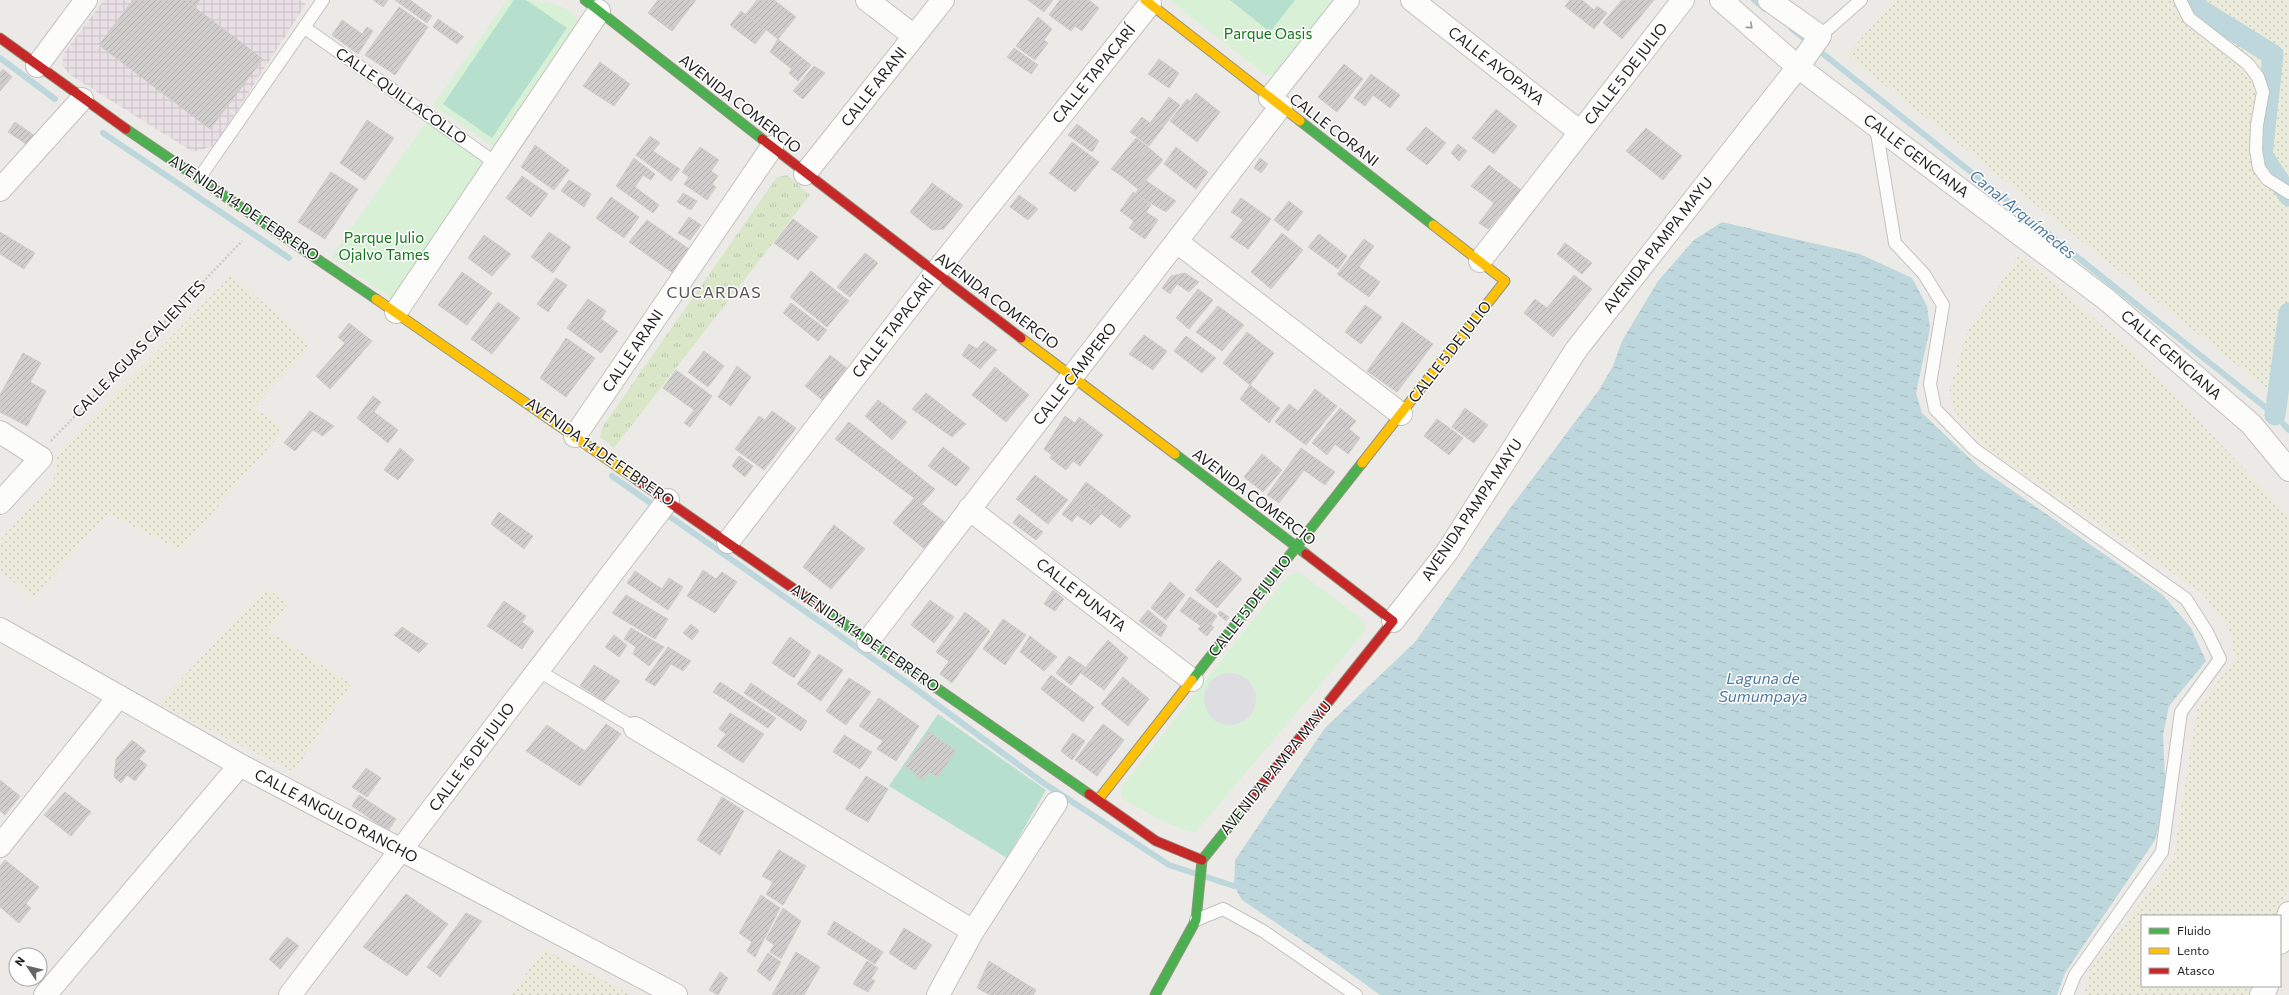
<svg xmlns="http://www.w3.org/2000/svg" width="2289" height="995" font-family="Commissioner,sans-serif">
  <defs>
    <pattern id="industrial-grid" width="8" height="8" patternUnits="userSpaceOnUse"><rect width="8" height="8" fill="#e9e0e5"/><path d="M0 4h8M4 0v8" fill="none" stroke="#c7c0c4"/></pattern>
    <pattern id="farmland-dots" width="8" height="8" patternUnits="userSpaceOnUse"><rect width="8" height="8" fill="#ebebdb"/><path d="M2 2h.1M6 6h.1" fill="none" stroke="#c9c9bc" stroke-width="1.8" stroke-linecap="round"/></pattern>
    <pattern id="grass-tufts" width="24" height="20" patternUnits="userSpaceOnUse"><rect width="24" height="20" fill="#d9e7c8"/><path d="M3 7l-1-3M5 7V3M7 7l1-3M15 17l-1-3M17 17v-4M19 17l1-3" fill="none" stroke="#bac6ab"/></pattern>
    <pattern id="water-ripples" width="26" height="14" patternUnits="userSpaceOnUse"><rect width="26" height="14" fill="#bdd7dc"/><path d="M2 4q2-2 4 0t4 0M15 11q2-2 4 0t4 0" fill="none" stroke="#a2b8bc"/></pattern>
    <pattern id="building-hatch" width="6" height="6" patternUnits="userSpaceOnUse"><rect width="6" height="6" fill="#d0cecc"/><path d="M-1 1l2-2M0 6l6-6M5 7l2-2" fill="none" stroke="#b2b0af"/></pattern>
  </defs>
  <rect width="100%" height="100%" fill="#eceae7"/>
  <path fill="url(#industrial-grid)" d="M104,0h196l6,4 -92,142 -21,6 -123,-77 -8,-10 1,-11z"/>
  <path fill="url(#farmland-dots)" d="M1894,0h395v410l-13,-14 -429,-341z
    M2020,254l117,102 152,160v369l-9,31h-138v70h117l-10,9h-165l6,-27 83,-108 24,-151 38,-50 -5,-28 -28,-38 -216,-145 -30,-32 -7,-23 16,-57z
    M231,276l54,44 26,27 -58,60 32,22 -105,121 -72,-36 -75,83 -33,-26v-31l53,-57 5,-31z
    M266,588l22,15 -19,28 82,53 -57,88 -136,-68z
    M544,949l87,46h-120z"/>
  <path fill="url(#grass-tufts)" d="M787,175l23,20 -196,253 -14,-11 3,-11 174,-249z"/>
  <path fill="#d7f0d6" d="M507,0c26,0 62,0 72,23l-84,125 -62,-43z
    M1169,0h169l-59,74 -13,1z
    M428,120l51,35 4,12 -90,133 -62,-43z
    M1299,572l65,49 1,10 -170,202 -28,-10 -44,-23 -3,-11 168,-213z"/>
  <path fill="#b6e0cd" d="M514,0h12l41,28 -75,110 -49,-34z
    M1230,0h65l-25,32z
    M938,714l108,76 -39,68 -118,-72z"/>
  <path fill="#dedde1" d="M1204 699a26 26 0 1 1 52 0a26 26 0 1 1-52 0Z"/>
  <path fill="url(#water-ripples)" d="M1722,222l138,32 52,24 15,28 3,22 -14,65 6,20 58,55 183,127 28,33 15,33 -37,45 -6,29 3,68 -11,37 -90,133 -8,22h-677l-40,-29 -98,-66 -8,-14 1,-26 90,-132 90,-86 93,-131 91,-121 14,-24 9,-25 36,-60 36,-41z"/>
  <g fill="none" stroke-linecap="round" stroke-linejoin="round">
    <path stroke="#bdd7dc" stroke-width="6" d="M1754,0l11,9
      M1792,29l483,386 14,15
      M0,58l55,41
      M103,133l186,125
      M612,476l297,208 133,98 127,83 65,21"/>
    <path stroke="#bdd7dc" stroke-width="21" d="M2194,0l5,9 74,46 -11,100 27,41
      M2275,415l14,-102"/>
  </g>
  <path fill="url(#building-hatch)" stroke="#cfccc9" d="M133,0h52l78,59 -53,70 -111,-84z
    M185,0h15l-5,7z
    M373,0h15l-5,7z
    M395,0h15l22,16 -5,7z
    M658,0h38l-24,31 -24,-18z
    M757,0h17l22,17 -18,22 -32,-25z
    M1028,0h25l-9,12z
    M1060,0h29l10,8 -17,23 -7,-5 -4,5 -22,-16z
    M1570,0h12l12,10 3,-4 10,7 -13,16 -29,-23z
    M1622,0h32l-32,39 -19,-16z
    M399,7l29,20 -33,48 -30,-20z
    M741,11l25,19 -11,14 -25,-19z
    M1038,17l14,12 -8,11 4,3 -13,17 -19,-14z
    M438,19l26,18 -7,7 -24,-17z
    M342,20l20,14 5,-7 6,4 -15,23 -26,-19z
    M778,39l33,26 -13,16 -9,-8 3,-4 -22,-17z
    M1014,48l24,17 -7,9 -24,-17z
    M1159,59l20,14 -10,15 -21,-14z
    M600,62l30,22 -16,22 -31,-20z
    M1344,64l19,15 -26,33 -19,-15z
    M814,66l11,7 -22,26 -10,-8z
    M3,69l9,8 -12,14v-18z
    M1371,74l29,21 -10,13 -17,-13 -8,11 -11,-8z
    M1196,93l24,19 -23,30 -27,-21 17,-22 3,2z
    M1169,97l11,8 -31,41 -19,-14 12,-15 8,6z
    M1496,109l21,17 -23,28 -22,-16z
    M367,120l27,18 -29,42 -25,-17z
    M15,122l20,14 -6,10 -21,-14z
    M1077,124l22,17 -7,11 -24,-17z
    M1426,127l20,16 -19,22 -21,-16z
    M1646,128l36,28 -19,24 -37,-29z
    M650,136l10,7 -7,8 27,18 -9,12 -35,-26z
    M1136,138l12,9 -25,30 -12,-8z
    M1072,142l27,20 -24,30 -26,-19z
    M1458,144l9,7 -8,10 -8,-8z
    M535,145l34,25 -15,20 -33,-23z
    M700,147l19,13 -8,11 7,5 -6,8 4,3 -9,13 -23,-16 5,-7 -7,-5z
    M1148,147l15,13 -25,29 -15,-12z
    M1176,147l32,25 -12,17 -32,-25z
    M634,158l21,16 -4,6 -8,-5 -8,12 24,18 -6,8 -37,-27z
    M1260,158l8,6 -7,9 -7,-5z
    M1489,165l32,25 -33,39 -9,-6 15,-20 -23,-17z
    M331,172l27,17 -33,50 -27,-17z
    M522,176l26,18 -17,23 -25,-19z
    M569,180l22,14 -7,13 -23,-16z
    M1145,180l31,21 -10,11 -31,-18z
    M932,183l31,22 -19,24 -12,1 -22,-18z
    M1133,192l18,13 -5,7 12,8 -13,19 -16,-11 5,-7 -14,-10z
    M683,193l14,8 -6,9 -14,-8z
    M1019,195l19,14 -10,11 -18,-13z
    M611,197l28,20 -15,21 -28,-20z
    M1241,198l30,21 -23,30 -18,-12 13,-17 -12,-8z
    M1289,201l14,11 -15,19 -14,-11z
    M689,217l12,8 -11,15 -12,-7z
    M793,219l25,18 -20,23 -24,-17z
    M647,220l42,29 -16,24 -44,-31z
    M0,232l35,21 -11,16 -24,-15z
    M549,232l22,15 -18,26 -22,-16z
    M1282,233l21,17 -32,39 -20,-17z
    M1319,234l28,22 -9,13 -30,-22z
    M484,235l27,19 -19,22 -24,-18z
    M1364,239l10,7 -15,21 21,15 -11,15 -32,-23z
    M1565,243l27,20 -10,11 -25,-20z
    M865,253l13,10 -28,34 -13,-10z
    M811,271l38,30 -22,26 -37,-30z
    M462,272l30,21 -25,32 -29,-20z
    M1185,273l14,9 -10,10 -12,-8 -7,10 -8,-6 9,-12z
    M1574,275l18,14 -39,48 -29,-24 11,-14 12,9z
    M556,278l11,7 -19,27 -11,-8z
    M1198,289l15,11 -24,29 -13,-11z
    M588,299l18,12 -5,8 17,12 -17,22 -34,-25z
    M498,302l22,16 -28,36 -21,-15z
    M791,303l36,27 -9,11 -35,-28z
    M1365,305l17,12 -21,27 -16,-12z
    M1218,306l26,19 -22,26 -26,-19z
    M1402,322l31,22 -36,48 -30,-21z
    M349,323l23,18 -42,48 -14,-13 29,-33 -7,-6z
    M1247,332l27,21 -24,32 -27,-22z
    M1144,335l23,16 -14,19 -24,-16z
    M1186,336l30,22 -14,15 -28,-22z
    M566,338l29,20 -29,39 -26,-19z
    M984,341l13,9 -17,19 -18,-14 7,-11 8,5z
    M704,351l20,15 -16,21 -20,-15z
    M23,353l18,10 -11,19 16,9 -19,35 -27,-14v-17z
    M830,355l19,15 -24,32 -20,-16z
    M737,366l14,11 -20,29 -13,-9z
    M995,367l34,28 -23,27 -34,-27z
    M676,370l36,26 -22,31 -6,-4 10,-13 -31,-22z
    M1250,385l30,23 -11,15 -29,-24z
    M1315,389l22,17 -31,39 -31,-23 14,-18 9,7z
    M926,393l40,31 -14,13 -40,-28z
    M373,396l8,6 -7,10 24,18 -10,13 -31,-25z
    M878,400l29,22 -15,18 -27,-24z
    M1340,408l16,13 -7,8 11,9 -12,16 -13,-10 -8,11 -15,-12z
    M1465,408l23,17 -14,18 -22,-16z
    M310,411l24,15 -11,10 -10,-6 -18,21 -11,-8z
    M772,411l24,17 -32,42 -29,-21 24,-33 6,4z
    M1065,416l10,7 4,-6 24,18 -23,31 -7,-5 -7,9 -16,-12 2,-3 -8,-6z
    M1437,419l26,19 -14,17 -25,-19z
    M849,422l86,67 -13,15 -87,-65z
    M943,447l27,21 -14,18 -28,-20z
    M400,448l14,12 -16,20 -14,-10z
    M1301,448l34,24 -10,13 -21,-15 -25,33 -12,-8z
    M1262,454l20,16 -19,22 -19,-15z
    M739,456l14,10 -8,11 -13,-11z
    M1035,475l33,25 -20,24 -32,-25z
    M1086,482l45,34 -11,12 -43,-33z
    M1077,495l24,19 -10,11 -14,-10 -5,7 -10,-8z
    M914,498l33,26 -20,27 -34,-28z
    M499,512l34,24 -9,13 -33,-25z
    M1019,514l24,18 -7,8 -23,-17z
    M834,525l31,24 -34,40 -28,-22z
    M1219,560l23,19 -25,29 -22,-18z
    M703,570l13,9 6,-7 15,10 -22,31 -28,-17z
    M635,571l27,18 7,-11 14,9 -15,23 -41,-27z
    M1170,582l15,13 -19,25 -15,-12z
    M1053,590l11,9 -9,12 -11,-7z
    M626,595l42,24 -13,20 -43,-26z
    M1190,597l27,19 -6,9 3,2 -7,9 -9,-7 3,-3 -21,-15z
    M930,600l24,17 -20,26 -23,-18z
    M504,601l22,15 -4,6 12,9 -12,18 -35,-23z
    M1148,610l19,16 -6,11 -22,-16z
    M1220,611l9,6 -3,4 -8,-7z
    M965,612l25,19 -38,52 -12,-9 9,-13 -13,-9z
    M1003,619l23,16 -21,30 -22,-16z
    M691,624l8,7 -7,9 -9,-7z
    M402,627l26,17 -9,9 -25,-18z
    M631,628l33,19 -15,19 -16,-12 3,-7 -12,-8z
    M614,635l13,10 -8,12 -14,-10z
    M1030,636l27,21 -13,14 -24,-19z
    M790,637l21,15 -17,26 -22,-15z
    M1108,640l20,18 -24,32 -23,-17z
    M668,647l23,14 -8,10 -12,-7 -16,22 -10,-6z
    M819,654l24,16 -22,31 -24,-17z
    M1069,656l16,11 -14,18 -15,-12z
    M594,665l26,16 -16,20 -24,-15z
    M1051,675l43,32 -11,15 -42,-33z
    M1123,677l26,22 -21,27 -27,-22z
    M849,678l22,14 -25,33 -20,-14z
    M720,682l56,36 -8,10 -55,-36z
    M751,683l56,38 -6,10 -57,-38z
    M879,698l40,28 -23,35 -19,-12 6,-8 -24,-15z
    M730,713l34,21 -21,29 -26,-17 9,-12 -7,-5z
    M606,724l15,10 -41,52 -54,-35 21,-26 38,26z
    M1103,724l21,16 -27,36 -22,-16z
    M929,732l27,19 -18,26 -9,-5 -6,8 -18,-14z
    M1073,733l12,8 -13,19 -11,-9z
    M844,735l28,17 -12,17 -27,-17z
    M132,740l14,11 -7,8 8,6 -12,16 -8,-6 -6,8 -7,-6 2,-18z
    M366,768l15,10 -14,19 -15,-10z
    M866,776l22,13 -20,33 -23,-13z
    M0,780l20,16 -15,19 -5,-4z
    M65,792l26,20 -20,24 -27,-21z
    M359,795l37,24 -8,12 -36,-25z
    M722,797l22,14 -24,44 -23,-15z
    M779,850l27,16 -23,39 -17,-11 7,-12 -11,-6z
    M5,860l34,27 -13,17 5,4 -12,15 -19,-16v-41z
    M406,894l42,30 -41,52 -44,-29z
    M761,895l19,13 -25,49 -8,-6 5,-9 -13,-9z
    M783,908l18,13 -20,38 -11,-7 4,-7 -8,-6z
    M466,913l16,8 -42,56 -13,-10z
    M834,921l49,31 -8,12 -48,-30z
    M904,928l28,17 -17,25 -26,-17z
    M287,937l12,9 -19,23 -11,-10z
    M796,952l24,15 -16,28h-32z
    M768,953l13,9 -11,19 -13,-10z
    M867,961l11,7 -7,11 4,2 -7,11 -15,-8z
    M989,961l47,29 -3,5h-43l-13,-7z
    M720,972l8,6 -10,17 -9,-5z"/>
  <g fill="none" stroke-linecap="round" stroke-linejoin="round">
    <defs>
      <path id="lane" d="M2180,0l9,18 59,46 10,13 5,15 -6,33 -1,25 3,18 8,11 22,14
        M305,28l192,136
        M1820,36l41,-36
        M1876,127l19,116 29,31 19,31 -13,79 5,25 39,40 212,150 21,33 13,27 -39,53 -19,140 -87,123 -8,20
        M200,177l123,-177
        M537,670l98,58
        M1196,920l27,-11 40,22 93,64"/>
      <path id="street" d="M867,0l47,36
        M1412,0l168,132
        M1721,0l77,67 309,233 144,124 38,46
        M37,66l49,-66
        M1270,98l78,-98
        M805,174l138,-174
        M0,190l82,-91
        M1177,242l224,172
        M1480,261l203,-261
        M396,312l203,-301
        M0,432l41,26 -41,45
        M575,436l197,-289
        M969,509l223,171
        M728,542l208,-270 214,-268
        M1393,621l54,-69 129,-202 222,-283 22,-31 -51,-36
        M0,629l240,136 436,230
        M868,641l413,-535
        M635,728l338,203
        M0,846l119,-150
        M2280,943l9,-30
        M45,995l195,-230
        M290,995l378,-495
        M938,995l35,-64 83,-128
        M2261,995l4,-4 2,-5"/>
      <path id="fast" d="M585,0l177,139
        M1300,121l133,104
        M126,129l250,170
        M1175,454l131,100
        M823,609l266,185
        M1192,680l170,-217
        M1155,995l41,-75 6,-60 45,-56"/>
      <path id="slow" d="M1145,0l155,121
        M376,299l261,181
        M1021,338l154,116
        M1362,463l143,-182 -72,-56
        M1098,800l94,-120"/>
      <path id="jam" d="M0,38l126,91
        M762,139l259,199
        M637,480l186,129
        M1089,794l67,47 46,19
        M1247,804l146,-183 -87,-67"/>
    </defs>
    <use href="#lane" stroke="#c3c2c1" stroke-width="14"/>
    <use href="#street" stroke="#c3c2c1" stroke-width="24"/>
    <use href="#fast" stroke="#939481" stroke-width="11"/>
    <use href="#slow" stroke="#939481" stroke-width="11"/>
    <use href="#jam" stroke="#939481" stroke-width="11"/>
    <path stroke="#d5c9c7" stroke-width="2.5" stroke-dasharray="2 2" stroke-linecap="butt" d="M51,441l191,-200"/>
    <use href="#lane" stroke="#fcfcfb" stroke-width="12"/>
    <use href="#street" stroke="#fcfcfb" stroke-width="22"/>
    <use href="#fast" stroke="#4caf50" stroke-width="9"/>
    <use href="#slow" stroke="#ffc107" stroke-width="9"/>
    <use href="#jam" stroke="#c62828" stroke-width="9"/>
  </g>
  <defs><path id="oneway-chevron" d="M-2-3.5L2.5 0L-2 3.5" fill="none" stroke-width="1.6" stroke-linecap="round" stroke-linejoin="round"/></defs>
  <use stroke="#989898" href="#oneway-chevron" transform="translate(1750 26) rotate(41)"/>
  <g text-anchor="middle" stroke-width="3" stroke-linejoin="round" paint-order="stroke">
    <g font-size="15" fill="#14741a" stroke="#fff">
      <text x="1268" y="39">Parque Oasis</text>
      <text x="384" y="243">Parque Julio<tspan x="384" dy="17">Ojalvo Tames</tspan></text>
    </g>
    <g font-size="15" fill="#1e1e1e" stroke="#fff">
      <text transform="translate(1496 66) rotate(38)" y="5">CALLE AYOPAYA</text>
      <text transform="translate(1094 74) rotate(-51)" y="5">CALLE TAPACARÍ</text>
      <text transform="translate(1626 74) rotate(-52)" y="5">CALLE 5 DE JULIO</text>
      <text transform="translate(874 87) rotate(-52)" y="5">CALLE ARANI</text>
      <text transform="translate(401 96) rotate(35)" y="5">CALLE QUILLACOLLO</text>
      <text transform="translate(740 104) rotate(38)" y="5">AVENIDA COMERCIO</text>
      <text transform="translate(1334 130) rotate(38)" y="5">CALLE CORANI</text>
      <text transform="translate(1916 156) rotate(37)" y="5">CALLE GENCIANA</text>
      <text transform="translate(244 208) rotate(34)" y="5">AVENIDA 14 DE FEBRERO</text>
      <text transform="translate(1658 245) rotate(-52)" y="5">AVENIDA PAMPA MAYU</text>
      <text transform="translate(997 301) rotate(37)" y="5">AVENIDA COMERCIO</text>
      <text transform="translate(893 328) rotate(-52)" y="5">CALLE TAPACARÍ</text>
      <text transform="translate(139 349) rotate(-46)" y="5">CALLE AGUAS CALIENTES</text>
      <text transform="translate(633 351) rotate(-56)" y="5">CALLE ARANI</text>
      <text transform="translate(1450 352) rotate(-52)" y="5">CALLE 5 DE JULIO</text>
      <text transform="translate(2171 355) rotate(41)" y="5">CALLE GENCIANA</text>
      <text transform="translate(1075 374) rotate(-52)" y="5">CALLE CAMPERO</text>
      <text transform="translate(600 452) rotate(35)" y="5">AVENIDA 14 DE FEBRERO</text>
      <text transform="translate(1254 497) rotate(37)" y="5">AVENIDA COMERCIO</text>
      <text transform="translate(1472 510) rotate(-56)" y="5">AVENIDA PAMPA MAYU</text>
      <text transform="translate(1081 595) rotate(38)" y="5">CALLE PUNATA</text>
      <text transform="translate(1250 606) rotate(-52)" y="5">CALLE 5 DE JULIO</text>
      <text transform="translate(865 638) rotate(35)" y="5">AVENIDA 14 DE FEBRERO</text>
      <text transform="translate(472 757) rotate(-53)" y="5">CALLE 16 DE JULIO</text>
      <text transform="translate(1276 768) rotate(-51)" y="5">AVENIDA PAMPA MAYU</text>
      <text transform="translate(336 816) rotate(28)" y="5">CALLE ANGULO RANCHO</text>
    </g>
    <g font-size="16" font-style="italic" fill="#4f799f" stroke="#fff">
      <text transform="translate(2023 214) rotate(39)" y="6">Canal Arquímedes</text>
      <text x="1763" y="684">Laguna de<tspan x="1763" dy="18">Sumumpaya</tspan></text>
    </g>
    <g font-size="16" letter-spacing="1" fill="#515151" stroke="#fff">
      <text x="714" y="298">CUCARDAS</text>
    </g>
  </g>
  <rect x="2141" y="915" width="140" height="72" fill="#ffffff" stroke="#a5a5a5"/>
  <rect x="2149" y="928" width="20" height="6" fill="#4caf50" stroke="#a5a5a5"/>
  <text x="2177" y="935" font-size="12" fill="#1e1e1e">Fluido</text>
  <rect x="2149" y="948" width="20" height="6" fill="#ffc107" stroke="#a5a5a5"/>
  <text x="2177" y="955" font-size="12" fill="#1e1e1e">Lento</text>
  <rect x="2149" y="968" width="20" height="6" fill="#c62828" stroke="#a5a5a5"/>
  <text x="2177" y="975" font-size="12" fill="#1e1e1e">Atasco</text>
  <g transform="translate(28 967) rotate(305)"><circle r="19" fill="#ffffff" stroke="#a5a5a5"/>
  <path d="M0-3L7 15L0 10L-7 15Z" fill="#666564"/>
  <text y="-6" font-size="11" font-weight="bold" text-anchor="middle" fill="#1e1e1e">N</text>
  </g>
</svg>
